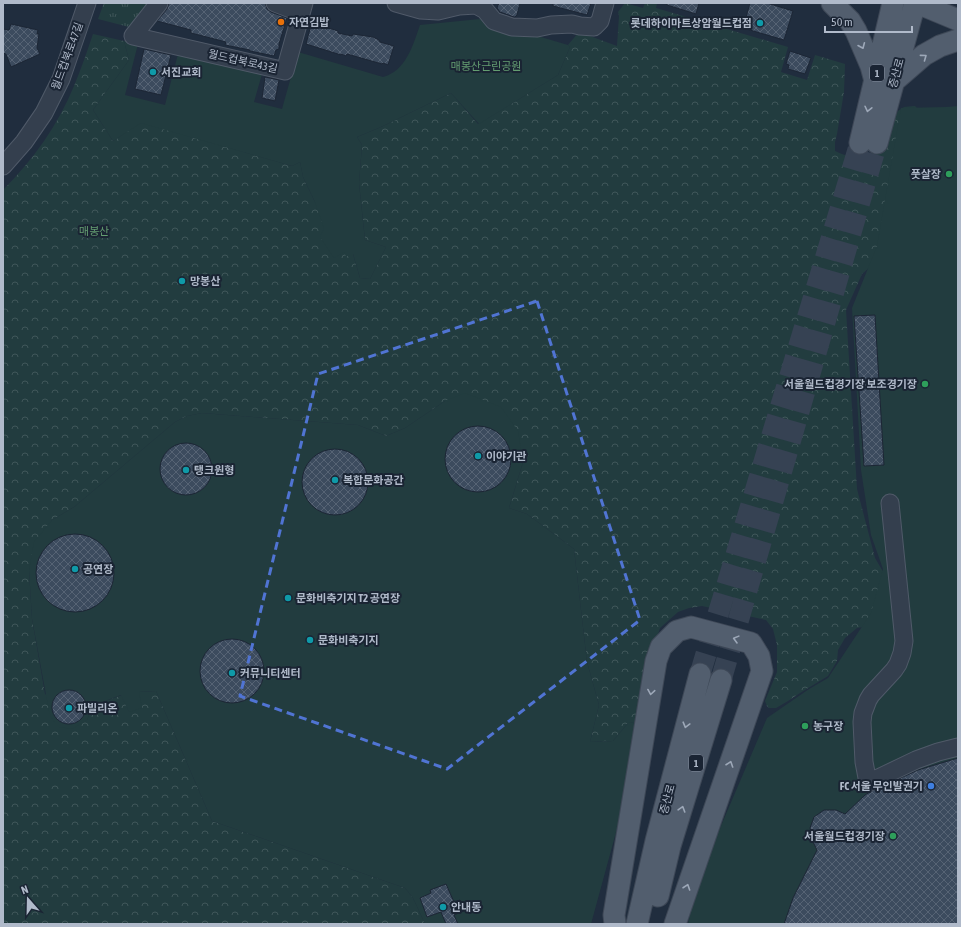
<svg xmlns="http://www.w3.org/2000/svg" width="961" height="927" font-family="'Asap Condensed','Noto Sans KR',sans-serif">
  <defs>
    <pattern id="grass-tufts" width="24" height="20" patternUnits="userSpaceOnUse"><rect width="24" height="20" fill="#223c3f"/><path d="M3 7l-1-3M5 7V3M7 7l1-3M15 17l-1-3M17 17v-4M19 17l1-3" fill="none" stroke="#405659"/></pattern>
    <pattern id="forest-crowns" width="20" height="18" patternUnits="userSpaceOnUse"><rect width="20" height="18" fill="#223c3f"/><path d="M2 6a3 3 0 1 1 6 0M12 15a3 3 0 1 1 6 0" fill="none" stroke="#405659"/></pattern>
    <pattern id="building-cross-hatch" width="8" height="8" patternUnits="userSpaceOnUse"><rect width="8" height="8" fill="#3c4b5e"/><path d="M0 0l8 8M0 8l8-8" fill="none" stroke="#566374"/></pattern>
  </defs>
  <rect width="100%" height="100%" fill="#202d3e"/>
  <path fill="url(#grass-tufts)" d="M104,3h47l-16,22 -6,2 -31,-8z"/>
  <path fill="url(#forest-crowns)" d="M625,3l18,5 2,-5h12l-1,5 132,39 -7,25 26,8 8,-25 30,9 -1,28 -7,42 -2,8v9c15,8 24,5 40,1l23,-41 6,-4 11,-1 6,6 -42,147 -17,15 -16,36 11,179 18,69 17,29 -23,39 -12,2 -12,10 -7,12 -1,11 -9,15 -28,17 -12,8 -12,7h-7l-2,-2 -2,-5 12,-29v-27l-4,-16 -7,-9 -64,-14 -13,2 -11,4 -18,16 -5,15 -12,79 -15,1 -15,18 -23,1 9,-37 -12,-43 -13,-113 -47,-35 -18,-6 14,-46 -78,-61 -40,27 -19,8 -28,-11 -156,-12 -15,3 -12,6 -101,85 -22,13 -23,50 3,49 13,75 42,26 5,-14 30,-11 7,16 10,-19 17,-1 56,130 193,67 8,10 12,26h-422v-734c30,-30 55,-65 71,-104 7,-17 13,-34 19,-52l31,7 5,19 -36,50 20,31 28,-19 151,44 8,-4 3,15 11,23 30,52 9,2 7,24 10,1 16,-32 -21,-7 -6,-57 3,-38 -5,-8 24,-10 70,-34 27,31 80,-49 12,-28 -2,-2 11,-13 38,14 2,-30 -1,-4z"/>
  <path fill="#223c3f" d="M480,19l88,26 2,2 -12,28 -79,49 -28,-31 -70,34 -24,10 5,8 -3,38 6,57 21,7 -16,32 -10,-1 -7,-24 -2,2h-5l-2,-4 -10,6 -14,-21 4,-9 -10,-28 -11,-23 -3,-15 -8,4 -151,-43 -28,18 -20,-31 36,-50 -5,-19 14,3 -13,51 40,10 13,-51 84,20 -8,28 28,7 16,-57 85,25c23,-6 30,-32 37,-52z
    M958,106v818h-270l9,-42 70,-164 42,-29 19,-11 43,-65 12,-44 -12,-34 -10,-65 -9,-162 25,-62 24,-138 45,-1z
    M465,393l36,14 17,24 5,31 -14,46 18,6 47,35 13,113 12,43 -9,37 23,-1 15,-18 15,-1 -22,92 -30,110h-166l-12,-26 -8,-10 -193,-67 -56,-130 -17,1 3,16 -13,4 -8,-17 -29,11 -5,14 -15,9 -13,-2 -4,-4 -4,-6 -2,-6 -17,-92 -3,-49 5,-28 18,-22 22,-13 101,-85 12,-6 15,-3 156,12 28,11 19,-8 40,-27z"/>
  <path fill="url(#building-cross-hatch)" stroke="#1c2635" d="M169,3h96l2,6 4,3 16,6 -8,26v5l-3,1 -2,6 -24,-5v-1l-25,-5 1,-3 -35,-9v-3l-34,-9 10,-12z
    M499,3h21l-3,12 -2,2h-1l-14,-5 -3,-4z
    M553,3h38l-4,12 -34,-9z
    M667,3h32l-3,11 -29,-9z
    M750,3h17l26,8 -9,29 -41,-12z
    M11,24l27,6 -1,4h2l-2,14 3,6 -29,13 -5,-13 -3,-1v-24l6,1z
    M311,25l16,4v-1l5,1 6,2v2l14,3 1,-2 20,3 6,3 1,2 14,4 -6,19 -5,-2 -1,1 -35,-10 -1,2 -5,-2v1l-35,-11z
    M144,49l27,6 -10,40 -26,-6z
    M790,51l21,7 -6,16 -17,-5 1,-4 -3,-1z
    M265,77l14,3 -4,21 -13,-3z
    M875,315l9,150 -20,1 -10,-150z
    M445 459a33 33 0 1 1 66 0a33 33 0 1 1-66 0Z
    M160 469a26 26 0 1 1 52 0a26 26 0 1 1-52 0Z
    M302 482a33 33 0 1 1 66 0a33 33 0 1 1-66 0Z
    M36 573a39 39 0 1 1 78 0a39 39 0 1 1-78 0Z
    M200 671a32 32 0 1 1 64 0a32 32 0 1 1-64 0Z
    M52 707a17 17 0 1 1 34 0a17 17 0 1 1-34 0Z
    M958,758v166h-174l9,-26 24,-48 -4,-8 -3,-14 4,-11 10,-7h12l9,4 20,-19 5,-3 48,-22z
    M446,884l8,18 6,-2 4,11 -10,4 4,9h-12l-5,-12 -14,5 -7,-19 11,-5 -1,-3z"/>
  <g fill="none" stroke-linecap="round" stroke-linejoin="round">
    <path stroke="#364253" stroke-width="21" stroke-dasharray="21 10" stroke-linecap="butt" d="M700,674l160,-531
      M721,680l156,-537"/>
    <defs>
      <path id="minor" d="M159,3l-26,33 152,35 19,-68
        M275,3l26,10
        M396,3l25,7 17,1 21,-5 17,-1 9,5 9,11 18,6 25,1 14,-3 21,-1 8,2 14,1 6,-6 5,-18
        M3,166l21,-24 20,-29 17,-34 26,-76
        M890,503l14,138 -2,12 -4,11 -4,6 -23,25 -3,5 -5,13 -1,9 2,40 4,21 48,-23 22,-8 20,-5"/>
      <path id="major" d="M832,3l18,18 6,10 15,35 4,15
        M917,3l41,17
        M894,81l30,-26 16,-9 18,-6
        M860,143l33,-140
        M877,143l38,-140
        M658,896l12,-50 51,-166
        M615,924l-1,-9 42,-254 5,-14 16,-16 14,-4 60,16 8,13 3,15 -87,253
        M637,924l19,-83 44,-167"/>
    </defs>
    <use href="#minor" stroke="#505a69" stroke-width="19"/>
    <use href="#major" stroke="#3e4857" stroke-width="23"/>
    <use href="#minor" stroke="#343f4e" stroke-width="17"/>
    <use href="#major" stroke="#525e6e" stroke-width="21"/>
  </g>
  <defs><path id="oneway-chevron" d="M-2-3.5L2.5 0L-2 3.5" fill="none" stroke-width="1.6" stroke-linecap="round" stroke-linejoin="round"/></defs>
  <g stroke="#9da8b8">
    <use href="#oneway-chevron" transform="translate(862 46) rotate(67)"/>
    <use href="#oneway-chevron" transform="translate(924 57) rotate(-36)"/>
    <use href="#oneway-chevron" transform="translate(868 109) rotate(103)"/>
    <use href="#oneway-chevron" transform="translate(736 639) rotate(-165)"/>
    <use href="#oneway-chevron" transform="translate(651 692) rotate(99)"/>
    <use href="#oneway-chevron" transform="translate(686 725) rotate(105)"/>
    <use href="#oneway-chevron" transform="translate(730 764) rotate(-71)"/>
    <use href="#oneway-chevron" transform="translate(682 809) rotate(-73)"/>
    <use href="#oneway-chevron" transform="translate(687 887) rotate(-71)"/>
  </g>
  <path fill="none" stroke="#5074d3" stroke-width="3" stroke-dasharray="8 5" stroke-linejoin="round" d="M537,301l103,319 -193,149 -207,-73 78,-322z"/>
  <circle fill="#e8710a" stroke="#1a2433" stroke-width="1.5" cx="281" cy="22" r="4"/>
  <g fill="#0f9aa8" stroke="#1a2433" stroke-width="1.5">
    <circle cx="760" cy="23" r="4"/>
    <circle cx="153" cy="72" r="4"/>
    <circle cx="182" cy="281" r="4"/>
    <circle cx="478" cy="456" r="4"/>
    <circle cx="186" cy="470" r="4"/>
    <circle cx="335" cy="480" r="4"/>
    <circle cx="75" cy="569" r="4"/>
    <circle cx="288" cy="598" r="4"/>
    <circle cx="310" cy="640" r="4"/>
    <circle cx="232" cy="673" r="4"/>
    <circle cx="69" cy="708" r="4"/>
    <circle cx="443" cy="907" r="4"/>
  </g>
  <g fill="#2e9e5b" stroke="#1a2433" stroke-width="1.5">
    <circle cx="949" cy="174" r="4"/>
    <circle cx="925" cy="384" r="4"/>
    <circle cx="805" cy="726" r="4"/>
    <circle cx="893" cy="836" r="4"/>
  </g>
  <circle fill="#3f7fe0" stroke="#1a2433" stroke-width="1.5" cx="931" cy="786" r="4"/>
  <g text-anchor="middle" stroke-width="4" stroke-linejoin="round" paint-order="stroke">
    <g fill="#1a2433" stroke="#838d9d" stroke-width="1">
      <rect x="870" y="65" width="14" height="16" rx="3"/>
      <rect x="689" y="755" width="14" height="16" rx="3"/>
    </g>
    <g font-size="10" font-weight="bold" fill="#b0baca">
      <text x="877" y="77">1</text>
      <text x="696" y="767">1</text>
    </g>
    <g font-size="11" font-weight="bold" fill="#b0baca" stroke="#1a2433" text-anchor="start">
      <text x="289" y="26">자연김밥</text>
      <text x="752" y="27" text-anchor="end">롯데하이마트상암월드컵점</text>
      <text x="161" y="76">서진교회</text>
      <text x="941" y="178" text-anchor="end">풋살장</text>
      <text x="190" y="285">망봉산</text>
      <text x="917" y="388" text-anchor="end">서울월드컵경기장 보조경기장</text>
      <text x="486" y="460">이야기관</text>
      <text x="194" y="474">탱크원형</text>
      <text x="343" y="484">복합문화공간</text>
      <text x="83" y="573">공연장</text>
      <text x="296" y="602">문화비축기지 T2 공연장</text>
      <text x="318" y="644">문화비축기지</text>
      <text x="240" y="677">커뮤니티센터</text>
      <text x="77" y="712">파빌리온</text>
      <text x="813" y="730">농구장</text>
      <text x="923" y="790" text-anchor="end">FC 서울 무인발권기</text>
      <text x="885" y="840" text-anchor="end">서울월드컵경기장</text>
      <text x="451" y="911">안내동</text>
    </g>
    <g font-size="11" fill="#b0baca" stroke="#1a2433">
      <text transform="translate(67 56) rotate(-70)" y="4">월드컵북로47길</text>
      <text transform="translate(243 61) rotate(13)" y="4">월드컵북로43길</text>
      <text transform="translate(896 73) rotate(-75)" y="4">증산로</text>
      <text transform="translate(667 799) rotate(-75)" y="4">증산로</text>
    </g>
    <g font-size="11" fill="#649d71" stroke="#1a2433">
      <text x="486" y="70">매봉산근린공원</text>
      <text x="94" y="235">매봉산</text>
    </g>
  </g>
  <rect width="961" height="927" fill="none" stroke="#b0baca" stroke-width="8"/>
  <g transform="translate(28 899) rotate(340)" stroke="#1a2433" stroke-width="3" paint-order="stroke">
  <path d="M0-3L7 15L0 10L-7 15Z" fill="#b0baca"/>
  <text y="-6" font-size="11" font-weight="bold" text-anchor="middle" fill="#b0baca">N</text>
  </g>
  <path d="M825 26v6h87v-6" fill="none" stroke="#b0baca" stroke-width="2"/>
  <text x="831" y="26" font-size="12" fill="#b0baca" stroke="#1a2433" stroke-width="3" paint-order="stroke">50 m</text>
</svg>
